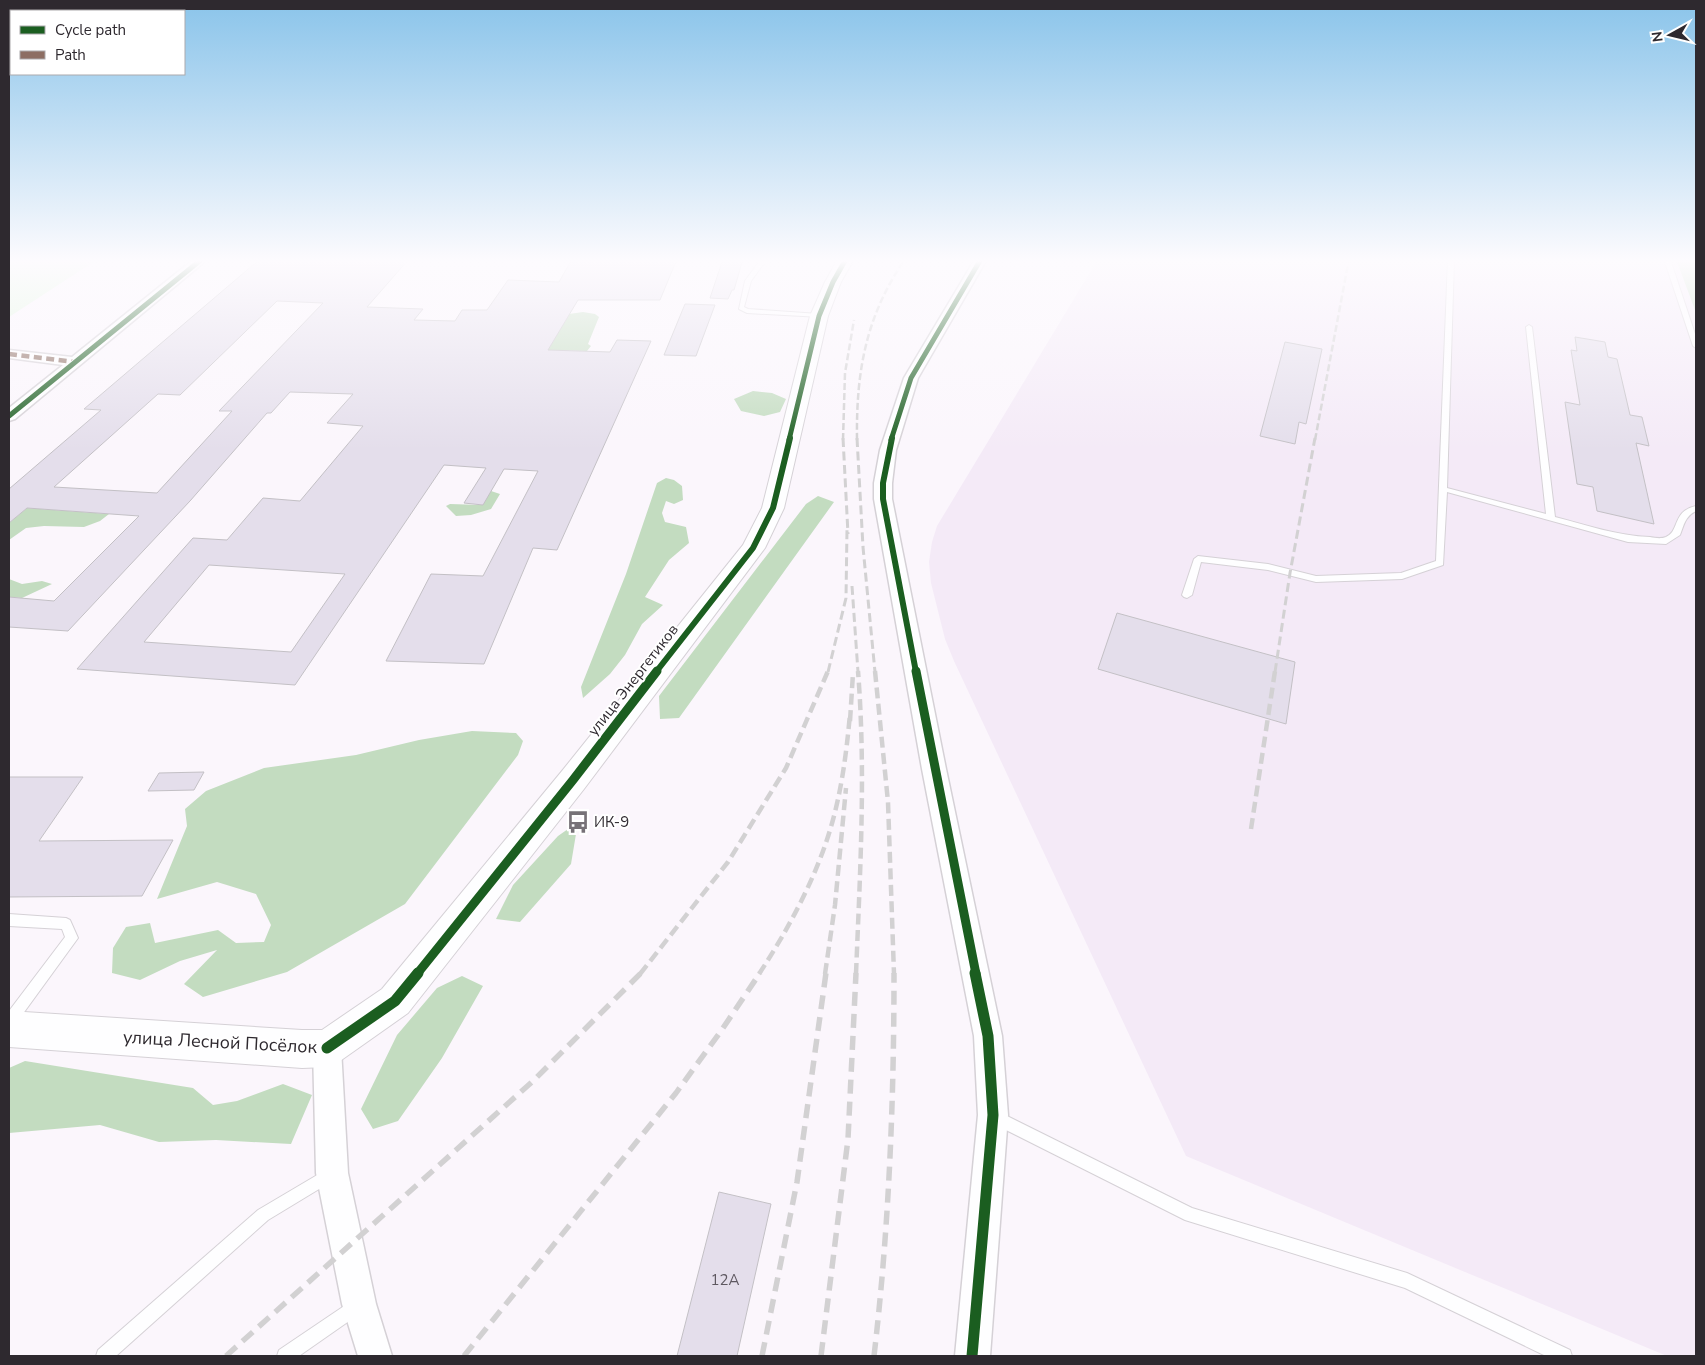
<svg xmlns="http://www.w3.org/2000/svg" width="1705" height="1365" font-family="'Nunito Sans',sans-serif">
  <rect width="100%" height="100%" fill="#fbf6fc"/>
  <path fill="#f4eaf7" d="M1098,259h598v1097h-29l-481,-200 -232,-495 -9,-22 -14,-56 -2,-21 3,-20 5,-16z"/>
  <path fill="#dff8dc" d="M9,259h89l-89,58z"/>
  <path fill="#c3dcc0" d="M1676,259h20v51h-1z
    M583,312l12,2 4,3 -11,27 3,2 -4,5 -39,-1 21,-36z
    M753,391l19,2 14,6 -6,13 -16,4 -23,-5 -7,-12z
    M666,478l8,2 8,6 1,14 -9,4 -8,-3 -4,12 3,9 21,5 3,16 -20,17 -24,37 18,8 -21,19 -17,31 -15,19 -27,24 -2,-11 45,-113 31,-91z
    M491,491l9,3 -9,15 -20,6 -15,1 -10,-10 4,-2 32,1z
    M818,496l16,6 -155,216 -19,1 -1,-23 147,-192z
    M27,508l82,6 -9,7 -16,6 -40,-1 -18,2 -17,12v-17z
    M9,579l13,5 20,-3 10,3 -30,14 -13,-1z
    M472,731l44,2 7,8 -5,14 -113,149 -118,68 -84,25 -19,-13 33,-34 -37,11 -40,19 -28,-7 1,-25 13,-21 24,-4 5,20 63,-13 18,13 28,-1 7,-17 -15,-31 -39,-12 -60,17 30,-73 -2,-17 21,-18 58,-23 92,-13 63,-15z
    M578,822l-7,42 -51,58 -24,-3 17,-34 45,-49z
    M462,976l21,10 -41,72 -44,63 -25,8 -12,-20 36,-74 40,-47z
    M25,1061l168,27 20,17 24,-4 46,-17 29,11 -21,49 -75,-4 -57,2 -59,-17 -91,8v-65z"/>
  <path fill="#e4deeb" stroke="#c3c0c5" fill-rule="evenodd" d="M260,259h149l-42,48 56,2 -9,11 41,1 7,-11h25l21,-30 51,2 13,-23h105l-17,41h-82l-30,50 62,2 7,-12 34,1 -94,209 -24,-2 -49,116 -98,-3 45,-87 52,2 55,-105 -34,-2 -21,36 -19,-2 22,-35 -42,-3 -149,220 -218,-16 116,-131 34,2 36,-42 37,3 63,-75 -36,-3 26,-29 -63,-2 -19,21h-4l-77,88 -122,130 -59,-4v-30l45,4 85,-85 -112,-8 -18,15v-34l92,-79 -17,-1zM277,301l46,2 -104,108h13l-75,82 -103,-6 104,-93 22,1zM209,565l136,9 -54,78 -147,-10z
    M723,259h20l-9,31h-2l-4,9 -18,-1z
    M685,304l30,1 -19,51 -32,-1z
    M1575,337l30,5 3,15 9,2 13,56 12,2 7,29 -13,-3 18,81 -57,-13 -4,-24 -16,-3 -12,-82 15,3 -9,-55 6,1z
    M1285,342l37,7 -16,75 -7,-2 -4,22 -35,-8z
    M1117,613l178,49 -9,62 -188,-55z
    M204,772l-10,18 -46,1 11,-18z
    M9,777h74l-44,64 134,-1 -31,56 -133,1z
    M719,1192l52,12 -34,152h-60z"/>
  <g fill="none" stroke-linecap="round" stroke-linejoin="round">
    <defs>
      <path id="lane" d="M761,259h6l-16,22 -7,26 4,2 71,5 3,2 -1,1 -74,-4 -8,-4 6,-28z
        M1448,259h6l-7,229 99,26 -20,-187 3,-2 3,2 23,190c31,8 63,19 95,20 5,1 11,2 16,0 14,-6 6,-26 30,-31v5c-11,5 -12,14 -16,24l-14,9 -38,-2 -181,-50 -4,73 -41,14 -86,3 -48,-12 -67,-8 -9,33 -5,3 -3,-1 -2,-2 12,-36 4,-3 70,8 48,12 85,-3 35,-12z
        M1664,259h6l26,78v11l-3,-2z
        M9,914l57,4 4,2 8,18 -64,88 -5,2v-17l56,-74 -3,-8 -53,-3z
        M995,1110l197,98 215,65 163,77 2,6h-26l-141,-68 -220,-68 -195,-98 -2,-5 2,-5z
        M329,1168l5,2 2,5 -2,5 -66,40 -152,136h-20l2,-6 160,-140z
        M356,1298l6,2 2,6 -2,6 -63,44h-22l2,-6z"/>
      <path id="street" d="M194,259h14l-193,160 -6,2v-13l54,-43 -54,-7v-8l63,7z
        M975,259h12l-69,119 -22,72 -4,33v16l54,270 56,267 6,79 -18,241h-35l23,-241 -4,-79 -52,-267 -48,-270v-16l6,-33 24,-72z
        M327,1034l10,4 4,10 7,125 28,131 16,52h-34l-16,-52 -26,-131 -3,-125 4,-10z"/>
      <path id="secondary" d="M838,259h16l-13,23 -13,34 -44,192 -19,40 -181,241 -176,224 -68,48 -13,6 -25,1 -293,-21v-36l293,19h20l60,-41 180,-218 181,-226 19,-37 48,-192 15,-34z"/>
    </defs>
    <use href="#lane" stroke="#d5d1d6" stroke-width="2"/>
    <use href="#street" stroke="#d5d1d6" stroke-width="3"/>
    <use href="#secondary" stroke="#d5d1d6" stroke-width="2"/>
    <use href="#lane" fill="#fefeff" fill-rule="evenodd"/>
    <use href="#street" fill="#fefeff" fill-rule="evenodd"/>
    <use href="#secondary" fill="#fefeff" fill-rule="evenodd"/>
    <path stroke="#d2d1d2" stroke-width="2.5" stroke-dasharray="7 3" stroke-linecap="butt" d="M843,440l2,-67 9,-53
      M857,440c-1,-69 9,-124 48,-181
      M1315,440l34,-181"/>
    <path stroke="#d2d1d2" stroke-width="3" stroke-dasharray="9 4.5" stroke-linecap="butt" d="M843,438l5,96
      M857,438l6,109 12,125
      M852,586l6,86
      M828,672l18,-74 1,-69
      M1275,672l15,-99 25,-135"/>
    <path stroke="#d2d1d2" stroke-width="4.5" stroke-dasharray="11 5.5" stroke-linecap="butt" d="M875,671l13,131 6,172
      M850,721l3,-48
      M1251,829l24,-158
      M640,974l88,-112 58,-94 42,-97
      M759,974c32,-49 62,-105 76,-162 8,-32 12,-65 15,-98
      M825,974l10,-69 11,-117
      M856,974c4,-101 10,-201 2,-303"/>
    <path stroke="#d2d1d2" stroke-width="5.5" stroke-dasharray="14 8" stroke-linecap="butt" d="M226,1356l307,-275 108,-108
      M464,1356l212,-263 45,-62 39,-58
      M762,1356l35,-174 29,-209
      M821,1356l27,-217 8,-166
      M874,1356c15,-128 20,-255 20,-383"/>
    <path stroke="#8d6e63" stroke-width="4.5" stroke-dasharray="8 4.5" stroke-linecap="butt" d="M9,354l65,8"/>
    <defs>
      <path id="cycleway-far3" d="M9,416l193,-157
        M789,440l30,-124 14,-34 13,-23
        M891,440l20,-62 70,-119"/>
      <path id="cycleway-far2" d="M892,438l-9,45v16l33,173
        M656,672l97,-124 20,-40 17,-70"/>
      <path id="cycleway-far1" d="M916,671l60,303
        M417,974l156,-194 84,-109"/>
      <path id="cycleway" d="M327,1048l68,-47 23,-28
        M972,1356l21,-241 -5,-79 -13,-63"/>
    </defs>
    <use href="#cycleway-far3" stroke="#fff" stroke-width="7"/>
    <use href="#cycleway-far2" stroke="#fff" stroke-width="9"/>
    <use href="#cycleway-far1" stroke="#fff" stroke-width="12"/>
    <use href="#cycleway" stroke="#fff" stroke-width="14"/>
    <use href="#cycleway-far3" stroke="#1b5e20" stroke-width="5"/>
    <use href="#cycleway-far2" stroke="#1b5e20" stroke-width="6"/>
    <use href="#cycleway-far1" stroke="#1b5e20" stroke-width="9"/>
    <use href="#cycleway" stroke="#1b5e20" stroke-width="11"/>
  </g>
  <linearGradient id="sky" x2="0" y2="1"><stop stop-color="#8ac4ea"/><stop offset="0.58" stop-color="#fdfbfe"/><stop offset="1" stop-color="#fdfbfe" stop-opacity="0"/></linearGradient>
  <rect width="1705" height="450" fill="url(#sky)"/>
  <defs>
    <symbol id="bus-bare" viewBox="-9 -9 18 18"><path d="M-5-6H5V4H4V6H2V4H-2V6H-4V4H-5ZM-3.5-4V0h7V-4ZM-3.5 1.2v1.5H-2V1.2ZM2 1.2v1.5H3.5V1.2Z" fill="#767177" stroke="#fff" stroke-width="2.5" paint-order="stroke"/></symbol>
  </defs>
  <g fill-rule="evenodd">
    <use href="#bus-bare" x="562" y="806" width="32" height="32"/>
  </g>
  <g text-anchor="middle" stroke-width="4" stroke-linejoin="round" paint-order="stroke">
    <g font-size="15" fill="#2e292f" stroke="#fff">
      <text transform="translate(633 680) rotate(-52)" y="5">улица Энергетиков</text>
    </g>
    <g font-size="15" fill="#2e292f" stroke="#fff" text-anchor="start">
      <text x="594" y="827">ИК-9</text>
    </g>
    <g font-size="15" fill="#5e5860">
      <text x="725" y="1285">12А</text>
    </g>
    <g font-size="18" fill="#2e292f" stroke="#fff">
      <text transform="translate(220 1042) rotate(3)" y="6">улица Лесной Посёлок</text>
    </g>
  </g>
  <rect width="1705" height="1365" fill="none" stroke="#2e292f" stroke-width="20"/>
  <rect x="10" y="10" width="175" height="65" fill="#ffffff" stroke="#aba9ac"/>
  <rect x="20" y="26" width="25" height="8" fill="#1b5e20" stroke="#aba9ac"/>
  <text x="55" y="35" font-size="15" fill="#2e292f">Cycle path</text>
  <rect x="20" y="51" width="25" height="8" fill="#8d6e63" stroke="#aba9ac"/>
  <text x="55" y="60" font-size="15" fill="#2e292f">Path</text>
  <g transform="translate(1670 35) rotate(262)" stroke="#ffffff" stroke-width="4" paint-order="stroke">
  <path d="M0-4L9 19L0 12L-9 19Z" fill="#2e292f"/>
  <text y="-8" font-size="14" font-weight="bold" text-anchor="middle" fill="#2e292f">N</text>
  </g>
</svg>
